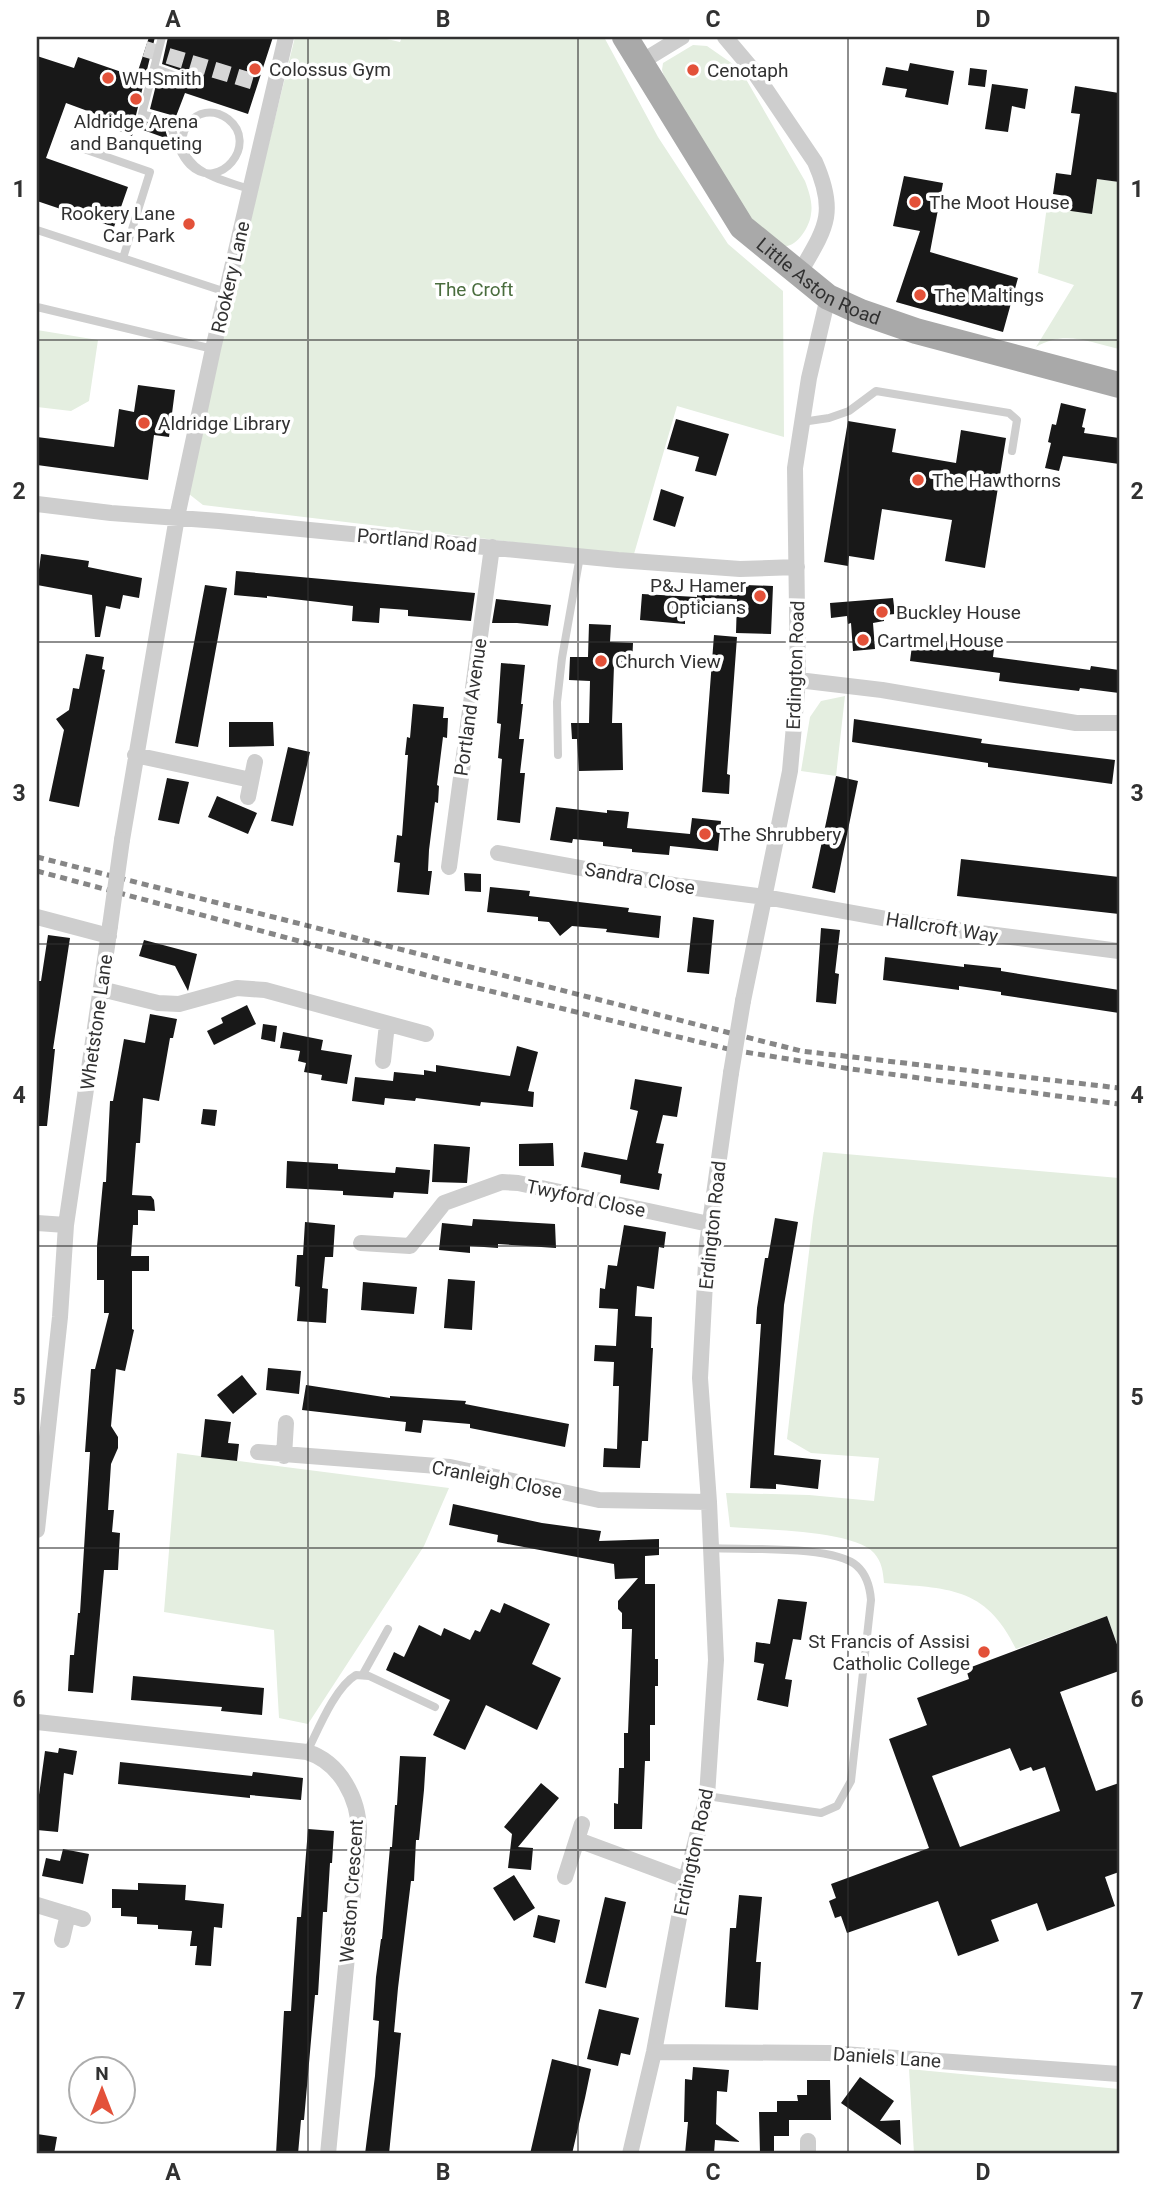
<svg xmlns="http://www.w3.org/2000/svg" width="1156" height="2191" font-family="Roboto,sans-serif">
  <rect width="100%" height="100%" fill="#fff"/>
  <path fill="#e4eee0" d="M295,37h83l22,5 2,-5h202l54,100 70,107 55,47 1,146 -107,-31 -43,148 -55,-4 -376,-45 -14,-11 44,-205z
    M693,45l14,1 33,23 65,112c4,11 8,22 6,33 -1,12 -14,34 -28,32 -8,-2 -18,-10 -25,-14l-92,-150 -4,-12 1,-7z
    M1097,179l22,3v167c-30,-7 -55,-19 -83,-2l38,-62 -36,-12 9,-67 45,8z
    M37,330l61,10 -9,61 -18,10 -34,-4z
    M845,696l-9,80 -35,-5 9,-54 11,-16z
    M823,1152l296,26v472l-12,-34 -91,33c-31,-64 -69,-60 -132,-66 -1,-11 -2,-21 -10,-30 -20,-23 -112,-23 -144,-26l-4,-34 83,2 65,6 5,-43 -68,-5 -24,-14 26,-221z
    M177,1453l272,35 -25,58 -116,178 -29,-6 -5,-88 -110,-18z
    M909,2069l210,20v65h-205z"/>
  <path fill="#181818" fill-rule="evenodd" d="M149,37h6l-19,78 4,5 24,6 4,13 -33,-12 -3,9 -15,-6 3,-7 -54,-20 -20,55 82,29 -14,40 -77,-26v-145l37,12 4,-11 58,20z
    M168,37h105l-25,77 -63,-21 -10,26 -4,-4 -21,-6 8,-32 33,11 6,-1 2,-3 -3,-8 -34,-12z
    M910,63l44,8 -6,34 -43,-8 2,-8 -25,-4 4,-18 22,4z
    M970,68l17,2 -2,17 -17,-2z
    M992,84l36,5 -3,20 -13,-3 -4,26 -23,-3z
    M1075,86l44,7v89l-22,-3 -5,35 -28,-4 2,-14 -13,-2 3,-21 15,2 9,-61 -9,-1z
    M904,176l39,7 -13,69 88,26 -15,54 -107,-30 24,-71 -27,-5z
    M138,385l37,5 -6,47 -15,-2 -6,45 -111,-15v-28l77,10 5,-38 15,3z
    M1061,403l25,6 -4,18 3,1 -1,5 35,5v26l-56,-8 -4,15 -14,-3 6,-25 -3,-1 4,-18 4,1z
    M676,419l53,15 -13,42 -21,-5 4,-14 -32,-8z
    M848,421l48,8 -4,23 64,11 5,-33 45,8 -21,130 -40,-7 7,-41 -70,-11 -8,51 -25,-4 -1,10 -24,-4z
    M661,489l23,8 -9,30 -22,-7z
    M41,554l48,7 -1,6 54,11 -3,20 -16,-3 -3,14 -14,-3 -6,31h-5l-3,-42 -55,-10z
    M236,571l239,22 -4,28 -63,-5v-6l-28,-2 -1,15 -27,-2 1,-15 -86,-10v2l-33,-3z
    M697,583l76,3 -2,48 -35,-1 1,-34 -32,-1v13h-20v13l-45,-4 2,-26 55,3z
    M205,585l22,3 -29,159 -23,-4z
    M893,598l2,16 -11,1v6l-11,2 2,26 -22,2 -2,-28 -3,1 -1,-8 -16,2 -1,-15z
    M496,599l55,6 -3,21 -31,-3h-25z
    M589,624l22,1 -1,17 23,1 -1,23 -18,-1 -2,58h10l1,47 -44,1 -2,-32h-5l-1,-16h18l1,-42 -21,-1 1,-23h18z
    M714,635l23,2 -10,137 3,1 -1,19 -27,-2z
    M913,638l81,11 -1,8 97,13 1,-4 28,4v23l-39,-5 -1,3 -80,-10 1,-8 -90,-12z
    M86,654l18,3 -2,12 3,1 -26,137 -30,-6 15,-71 -8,-11 13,-9 4,-22 6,1z
    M501,663l24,2 -4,39h2l-4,35h5l-4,34h5l-5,50 -23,-3 5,-61 -4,-1 3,-34 -4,-1z
    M413,704l31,3 -1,11h5l-1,20 -4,-1 -6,48 2,1 -1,17 -3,-1 -6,48 -1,21h4l-3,24 -32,-3 3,-29 -6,-1 3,-27 5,1 6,-81h-3l2,-18 3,1z
    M854,719l128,20 -1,4 134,17 -3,24 -124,-17v-4l-136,-21z
    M229,722h44l1,24 -45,1z
    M288,747l22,5 -17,74 -22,-5z
    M836,776l22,5 -23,112 -23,-5z
    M167,778l22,4 -10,42 -21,-4z
    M217,796l40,17 -9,21 -40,-17z
    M556,807l51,6v-3l22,2 -2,16 63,6 2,-16 29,3 -3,30 -48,-5 -1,9 -37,-3v-3l-29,-3v-4l-30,-3 -1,4 -22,-3z
    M961,859l158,18v37l-162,-18z
    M464,873l17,1v18l-16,-1z
    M490,887l40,4 -1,5 100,12 -1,4 33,4 -2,22 -53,-6 1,-3 -35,-3 -12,10 -11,-14 -11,-1v-4l-51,-5z
    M693,917l21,3 -5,54 -22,-2z
    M821,928l19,2 -5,43 4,1 -3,30 -20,-2z
    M48,935l22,3 -17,111h2l-8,77h-10v-145h4z
    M144,940l53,14 -9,37 -13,-25 -36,-10z
    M885,957l79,10v-3l37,4v3l118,19v23l-118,-18v-3l-42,-6v4l-76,-10z
    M247,1005l9,19 -42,21 -7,-14 16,-8 -2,-5z
    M150,1014l27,5 -4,19h-3l-11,63 -16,-3 -3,45h-4l-4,52 19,1 3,4 1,11 -17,-1v15h-5l-2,31h18v15h-17v58l2,1 -9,41 -9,-2 -5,57 7,11v11l-7,16 -3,46h6l-2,22 8,1 -2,37h-14l-11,123 -25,-2 2,-36h4l4,-42h2l10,-161h-5l6,-83h4l14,-56h-5v-33h-7v-34l6,-64h3l4,-81h3l11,-62 21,4z
    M263,1024l14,2 -2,16 -14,-3z
    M283,1032l40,8 -2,10 31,5 -5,29 -26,-4 1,-5 -18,-3 2,-9 -8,-2 2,-10 -20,-3z
    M517,1046l21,6 -10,39 6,1 -1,15 -52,-5 -1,4 -64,-8 -1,3 -30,-3 -1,7 -32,-4 3,-24 38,4 1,-9 30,3v-5l12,2v-7l74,11z
    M635,1079l47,8 -5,30 -14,-2 -7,28 8,1 -6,29 4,1 -3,16 -39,-7 1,-8 -40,-8 3,-15 43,8 11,-49 -8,-2z
    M203,1109l14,1 -2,16 -14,-2z
    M553,1143l1,23h-35v-22z
    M434,1144l36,3 -3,36 -35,-1z
    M287,1161l51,3v5l57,4 1,-6 34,3 -2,24 -34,-2 -1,6 -50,-3v-4l-57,-3z
    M775,1218l23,4 -14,83 -10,150 47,5 -3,29 -42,-5v5l-26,-1 11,-164h-5l1,-16 8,-50h3z
    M473,1219l82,5 1,24 -58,-4v4l-28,-2v7l-31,-3 3,-27 30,3z
    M305,1222l30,3 -2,32h-8l-3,31 6,1 -2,34 -29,-2 3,-34 -5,-1 2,-31h6z
    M624,1225l42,7 -2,16 -5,-1 -5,42 -17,-3 -2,30 17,1 -1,31h2l-5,93h-6l-2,27 -37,-1 1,-19 13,1 2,-63h-6l1,-24 -20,-1 1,-16 21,1 2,-37 -19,-1 1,-20 5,1 3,-24 9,1z
    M448,1279l27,2 -3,49 -28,-2z
    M363,1282l54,5 -3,27 -53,-4z
    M268,1368l33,3 -2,23 -33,-4z
    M242,1375l15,19 -24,20 -16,-19z
    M306,1385l84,13v-2l76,5 -1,3 104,20 -4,23 -95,-19v-4l-47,-4 -2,13 -16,-2 1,-9 -104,-12z
    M205,1419l26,3 -3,21 11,1 -2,17 -36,-4z
    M453,1504l89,19 59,8 -2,10 60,-2v16l-14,1v28h10v75h3v27h-3v39h-5v36h-5l-3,68h-28v-26l4,1 1,-36h5v-35h4l4,-104h-10v-16l-4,-4v-8l20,-23 -23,1 -1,-15 -117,-22 1,-7 -49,-10z
    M778,1599l29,3 -6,38 -8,-1 -8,40 7,1 -4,27 -31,-7 7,-36 -10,-2 2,-20 14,2z
    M504,1603l46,21 -18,40 29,14 -24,52 -51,-25 -21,45 -32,-15 17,-35 -64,-30 8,-18 10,5 15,-32 22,11 3,-8 26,12 5,-10 5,2 11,-23 9,4z
    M1107,1616l12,34v21l-59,21 36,99 23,-8v89l-14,5 10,29 -68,25 -10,-28 -46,17 8,21 -41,15 -20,-55 -91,32 -6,-17 -6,2 -6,-17 7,-3 -5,-14 98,-36 -40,-109 38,-14 -10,-27 52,-19 -3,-10zM1010,1748l10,23 11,-4 2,4 12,-4 15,44 -100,36 -28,-71z
    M133,1676l131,12 -2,27 -41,-4 1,-4 -91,-7z
    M59,1748l18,3 -4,24 -9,-2 -6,59 -21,-2v-36l2,1 6,-44 13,2z
    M400,1756l26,1 -2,33 -5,50h-3l-2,41h-3l-13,107 -4,44 7,1 -12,121h-24l10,-78 4,-55 -6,-1 3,-43 5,-38h1l8,-92h2l3,-42h2z
    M120,1762l132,14 1,-4 50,6 -2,22 -51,-5v3l-132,-14z
    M541,1783l18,15 -41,49 15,1 -2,22 -23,-2 4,-34 -8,-7z
    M308,1829l26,2 -2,32h-2l-3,49h-4l-5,83h-3l-11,125h-3l-3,34h-22l8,-143h7l6,-94h4z
    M63,1849l26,5 -6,30 -41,-8 4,-18 14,3z
    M514,1875l21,33 -21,13 -21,-33z
    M138,1883l48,2 -1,15 39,4 -2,24 -8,-1 -3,39 -16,-1 2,-19h-7l2,-15 -34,-2v-4l-21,-1v-7l-16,-1v-8h-9v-19l26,1z
    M739,1895l23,2 -6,65h5l-3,48 -33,-3 5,-79h6z
    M605,1897l21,5 -20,86 -21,-5z
    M538,1915l22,5 -5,23 -22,-6z
    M599,2009l40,9 -9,37 -9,-2 -3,13 -31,-7z
    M552,2059l39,10 -6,29 -13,56h-42z
    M693,2067l36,3 -2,22 -10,-1 -1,33 24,18 -25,-2 -1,14h-29l3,-32h-4l1,-43 7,1z
    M860,2077l34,24 -14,20 20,-1 1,25 -60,-42z
    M807,2080h23l1,40h-42v16h-15v18h-14l-1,-42h18v-11h21l-1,-6h10z
    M37,2134l20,3 -3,17h-17z"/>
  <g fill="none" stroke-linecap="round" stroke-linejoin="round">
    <path stroke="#d6d6d6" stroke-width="16" stroke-dasharray="16 8" stroke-linecap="butt" d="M145,49l113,34"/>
    <path stroke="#cecece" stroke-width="8" d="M162,37l-20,77 27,7c5,14 10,33 21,44 29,28 70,-21 38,-46 -31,-23 -64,20 -33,47 14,12 37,17 54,23
      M154,68l39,14
      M81,148l69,24 -27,86
      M37,230l189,62
      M37,307l176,42
      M802,422l27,-4 20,-7 27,-20 133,22 8,7 -5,31
      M558,755l-1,-53 5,-44 18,-102
      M363,1674l25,-45
      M307,1752c11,-22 28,-65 49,-77l13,1 66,31
      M707,1796l114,17 16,-7 14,-25 20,-181c-1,-13 -4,-25 -14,-34 -24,-21 -112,-16 -146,-18"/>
    <path stroke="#cecece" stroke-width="16" d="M725,37l27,32 63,93c23,52 10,67 -16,112
      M641,62l41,-25
      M37,504l74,9 108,8 399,39 122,9 57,-2
      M798,680l84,10 194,33h43
      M135,755l116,25
      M248,797l7,-35
      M122,840l55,-323 36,-168 73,-312
      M498,853l182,33 85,11 161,29 193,25
      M449,867l43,-320
      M37,917l72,19
      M101,989l57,14 21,1 58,-16 28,2 161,44
      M743,1001l47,-230 8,-91 -3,-212 14,-90 19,-81
      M383,1061l4,-37
      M37,1223l29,2
      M361,1243l49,3 34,-43 58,-21 16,1 191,41
      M258,1452l192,15 149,33 110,2
      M284,1456l2,-33
      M37,1530l23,-213 6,-92 44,-299
      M37,1722l270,30c33,10 52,47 52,80l-31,322
      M578,1840l108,40
      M565,1877l17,-53
      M37,1905l46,14
      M62,1940l6,-26
      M654,2052l175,1 290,21
      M808,2141v13
      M630,2154l24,-102 32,-172 21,-84 9,-136 -7,-158 -9,-124 7,-134 24,-171"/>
    <path stroke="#a9a9a9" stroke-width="26" id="s1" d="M625,37l117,190 86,70 33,15 55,19 203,54"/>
    <path stroke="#868686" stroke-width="5" stroke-dasharray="7 5" stroke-linecap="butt" d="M37,857l764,194 318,37
      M37,871l404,108 291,71 119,19 268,35"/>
    <path stroke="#cecece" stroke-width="16" d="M110,926l12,-86
      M731,1073l12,-72"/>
  </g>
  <path fill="none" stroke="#313131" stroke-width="2" stroke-opacity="0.55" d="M308,37v2117M578,37v2117M848,37v2117M37,340h1082M37,642h1082M37,944h1082M37,1246h1082M37,1548h1082M37,1850h1082"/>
  <g fill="#e35139" stroke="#fff" stroke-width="2.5">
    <circle cx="255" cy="69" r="7"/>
    <circle cx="693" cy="70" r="7"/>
    <circle cx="108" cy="78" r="7"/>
    <circle cx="136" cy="99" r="7"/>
    <circle cx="915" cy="202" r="7"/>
    <circle cx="189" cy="224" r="7"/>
    <circle cx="920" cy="295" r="7"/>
    <circle cx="144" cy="423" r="7"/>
    <circle cx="918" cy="480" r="7"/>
    <circle cx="760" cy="596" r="7"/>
    <circle cx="882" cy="612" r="7"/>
    <circle cx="863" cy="640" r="7"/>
    <circle cx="601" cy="661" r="7"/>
    <circle cx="705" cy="834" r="7"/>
    <circle cx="984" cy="1652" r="7"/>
  </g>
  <g text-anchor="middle" stroke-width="7" stroke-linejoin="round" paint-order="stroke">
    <g font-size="19" fill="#313131" stroke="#fff" text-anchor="start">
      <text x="269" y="76">Colossus Gym</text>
      <text x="707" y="77">Cenotaph</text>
      <text x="122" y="85">WHSmith</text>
      <text x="136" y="128" text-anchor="middle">Aldridge Arena<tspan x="136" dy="22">and Banqueting</tspan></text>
      <text x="929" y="209">The Moot House</text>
      <text x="175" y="220" text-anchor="end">Rookery Lane<tspan x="175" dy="22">Car Park</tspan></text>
      <text x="934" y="302">The Maltings</text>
      <text x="158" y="430">Aldridge Library</text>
      <text x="932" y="487">The Hawthorns</text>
      <text x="746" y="592" text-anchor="end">P&amp;J Hamer<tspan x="746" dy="22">Opticians</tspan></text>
      <text x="896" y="619">Buckley House</text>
      <text x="877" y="647">Cartmel House</text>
      <text x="615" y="668">Church View</text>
      <text x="719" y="841">The Shrubbery</text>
      <text x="970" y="1648" text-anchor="end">St Francis of Assisi<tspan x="970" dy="22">Catholic College</tspan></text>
    </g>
    <g font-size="19" fill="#313131" stroke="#fff">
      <text transform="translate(230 277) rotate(-77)" y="7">Rookery Lane</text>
      <text dy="7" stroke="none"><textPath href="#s1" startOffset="318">Little Aston Road</textPath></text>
      <text transform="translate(417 540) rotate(5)" y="7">Portland Road</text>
      <text transform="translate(795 665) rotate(-88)" y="7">Erdington Road</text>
      <text transform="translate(470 707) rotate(-82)" y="7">Portland Avenue</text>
      <text transform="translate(640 878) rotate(10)" y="7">Sandra Close</text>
      <text transform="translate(942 927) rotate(9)" y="7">Hallcroft Way</text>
      <text transform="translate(96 1022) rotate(-82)" y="7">Whetstone Lane</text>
      <text transform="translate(586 1198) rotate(12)" y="7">Twyford Close</text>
      <text transform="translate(712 1225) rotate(-84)" y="7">Erdington Road</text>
      <text transform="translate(497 1479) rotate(11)" y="7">Cranleigh Close</text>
      <text transform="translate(693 1852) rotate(-78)" y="7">Erdington Road</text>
      <text transform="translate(351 1891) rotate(-86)" y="7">Weston Crescent</text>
      <text transform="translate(887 2057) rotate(4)" y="7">Daniels Lane</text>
    </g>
    <g font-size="19" fill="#4a6d3e" stroke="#fff">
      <text x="474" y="296">The Croft</text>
    </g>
  </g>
  <rect width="1156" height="2191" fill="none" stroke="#ffffff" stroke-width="77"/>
  <g transform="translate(102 2090)"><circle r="33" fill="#ffffff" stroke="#adadad" stroke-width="2"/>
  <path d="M0-5L12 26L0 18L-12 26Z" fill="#e35139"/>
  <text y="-10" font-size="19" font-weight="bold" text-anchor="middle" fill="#313131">N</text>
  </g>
  <rect x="38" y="38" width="1080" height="2114" fill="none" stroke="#313131" stroke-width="2.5"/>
  <g font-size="23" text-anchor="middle" font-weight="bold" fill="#313131">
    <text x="173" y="27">A</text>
    <text x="443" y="27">B</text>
    <text x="713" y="27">C</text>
    <text x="983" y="27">D</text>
    <text x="19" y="197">1</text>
    <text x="1137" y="197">1</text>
    <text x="19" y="499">2</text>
    <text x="1137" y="499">2</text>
    <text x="19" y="801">3</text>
    <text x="1137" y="801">3</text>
    <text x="19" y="1103">4</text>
    <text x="1137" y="1103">4</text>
    <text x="19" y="1405">5</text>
    <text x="1137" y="1405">5</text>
    <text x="19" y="1707">6</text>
    <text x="1137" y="1707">6</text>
    <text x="19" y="2009">7</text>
    <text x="1137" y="2009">7</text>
    <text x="173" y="2180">A</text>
    <text x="443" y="2180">B</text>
    <text x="713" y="2180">C</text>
    <text x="983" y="2180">D</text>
  </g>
</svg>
